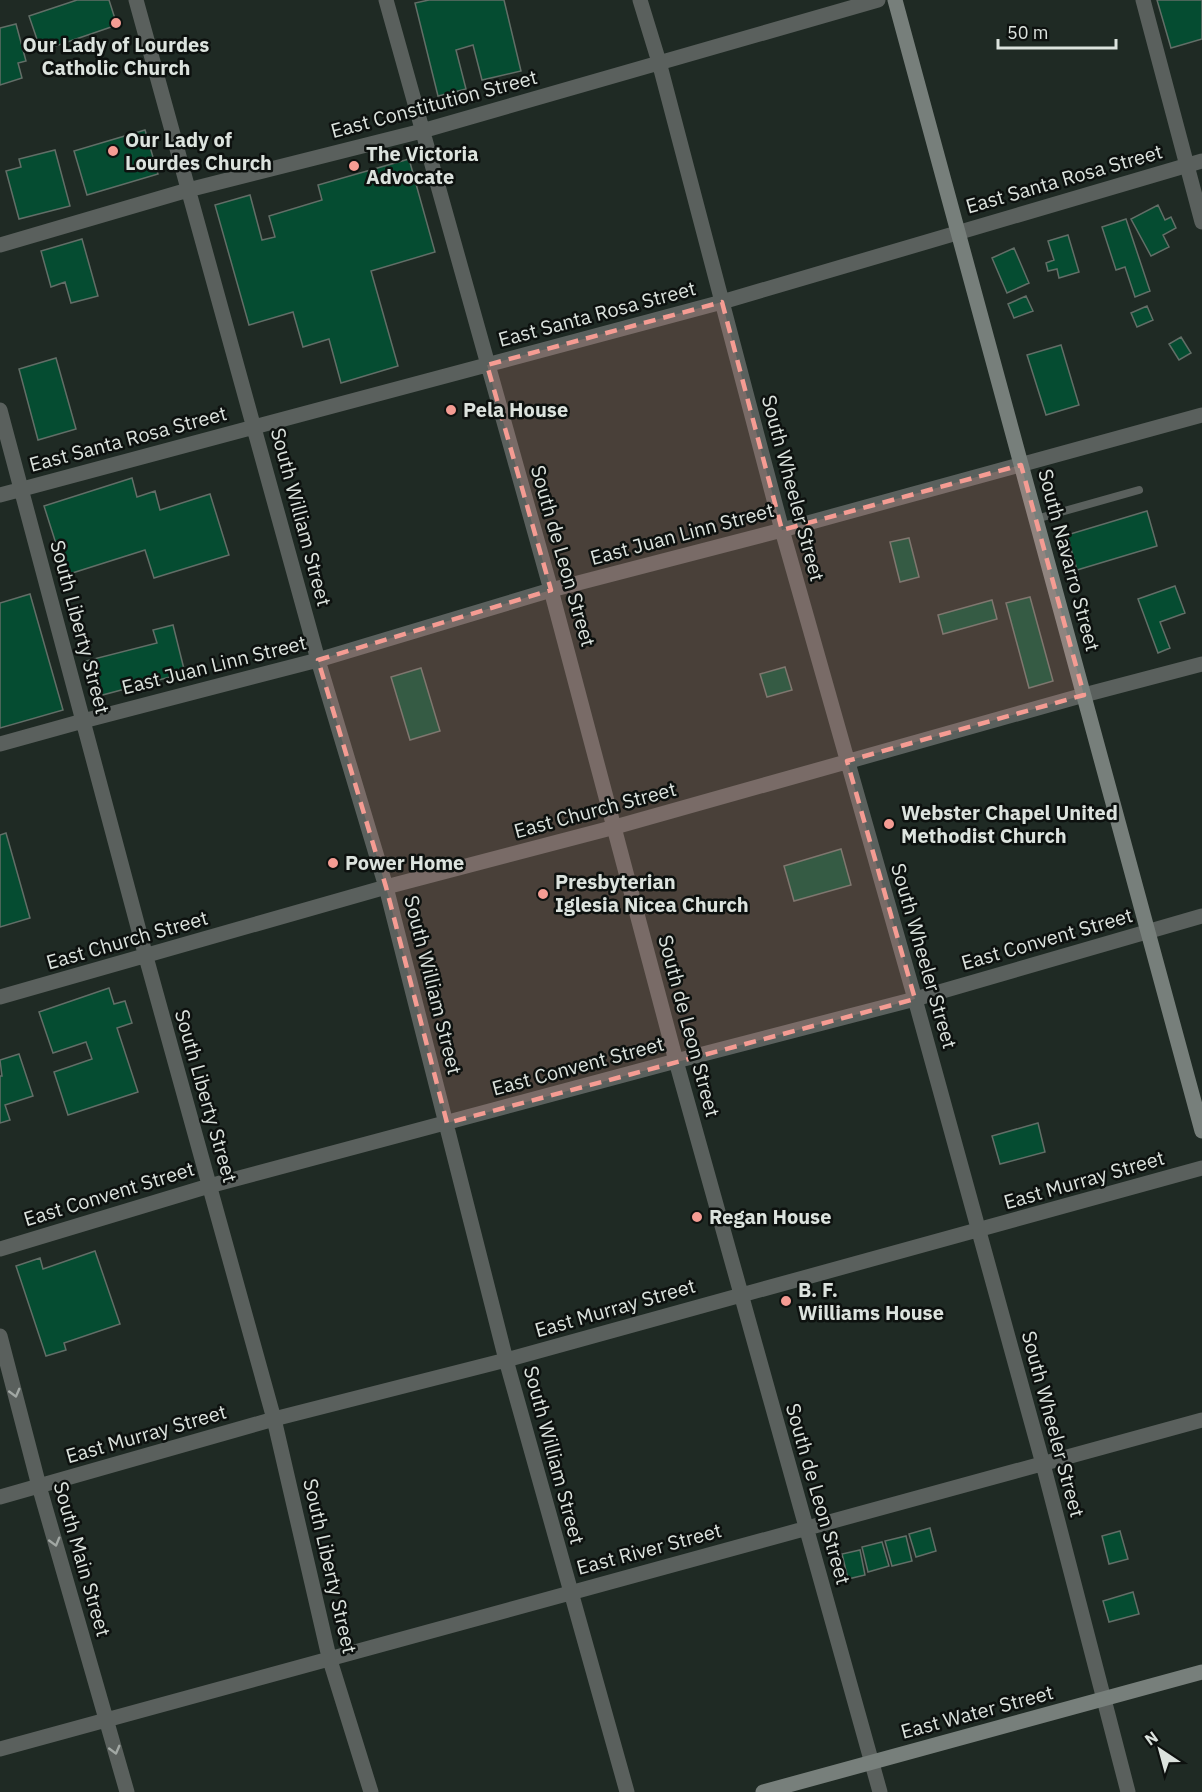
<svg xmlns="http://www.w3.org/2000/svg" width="1202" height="1792" font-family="'IBM Plex Sans',sans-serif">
  <rect width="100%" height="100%" fill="#1f2a24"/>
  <path fill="#054c31" stroke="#626e67" stroke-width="1.5" d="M77,0h32l8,25 -76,26 -12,-35z
    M429,0h75l17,71 -39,9 -9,-35 -17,5 10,39 -28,7 -23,-93z
    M1157,0h45v39l-31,9z
    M16,24l10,37 -8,2 4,15 -22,7v-57z
    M145,130l13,44 -71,21 -13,-44z
    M55,150l15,56 -51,13 -13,-48 15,-4 -2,-8z
    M409,159l26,93 -64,19 27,95 -57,17 -12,-44 -26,8 -10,-35 -44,13 -34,-120 35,-10 12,45 13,-3 -6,-21 53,-16 -4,-15z
    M1158,205l7,15 6,-3 5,11 -13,7 6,12 -18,9 -20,-37z
    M1126,219l24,72 -15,6 -10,-30 -9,3 -14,-43z
    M1068,235l11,37 -20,6 -2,-9 -9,2 -2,-8 8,-3 -6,-19z
    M82,239l16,57 -27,7 -6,-21 -14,5 -10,-36z
    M1014,248l15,35 -22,10 -15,-35z
    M1026,296l7,15 -19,7 -6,-14z
    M1147,306l6,14 -16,7 -6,-14z
    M1181,337l10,16 -12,7 -10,-16z
    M1061,345l18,60 -33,10 -19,-60z
    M56,358l20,71 -38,11 -19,-71z
    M132,478l5,19 18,-6 5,19 50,-16 19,61 -75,23 -9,-28 -79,25 -22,-69z
    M1147,511l10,35 -80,24 -10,-35z
    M909,538l10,39 -19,5 -10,-40z
    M1175,586l10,27 -25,9 10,26 -12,5 -20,-54z
    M30,594l33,116 -63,18v-125z
    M1030,597l23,84 -24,7 -23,-85z
    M992,600l5,19 -54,15 -5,-19z
    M173,625l12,48 -90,24 -9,-36 71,-18 -4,-13z
    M785,667l7,23 -25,7 -7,-23z
    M421,668l19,63 -30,9 -19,-63z
    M6,833l24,85 -30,9v-92z
    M841,849l10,36 -57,16 -10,-35z
    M109,988l5,16 11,-3 7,22 -15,5 21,64 -70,23 -14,-43 38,-13 -6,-17 -33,11 -14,-41z
    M19,1054l14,42 -28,9 5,15 -10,3v-47h2l-2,-16z
    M1038,1123l7,29 -45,12 -8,-28z
    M95,1251l25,73 -56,19 2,7 -20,6 -30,-90 24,-8 3,11z
    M930,1528l6,23 -20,6 -7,-23z
    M1120,1531l8,28 -19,5 -7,-28z
    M906,1536l6,25 -20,5 -7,-25z
    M882,1542l7,24 -21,6 -6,-25z
    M860,1550l5,25 -17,4 -6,-25z
    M1133,1592l6,22 -30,8 -6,-21z"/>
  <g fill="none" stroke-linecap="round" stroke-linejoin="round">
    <path stroke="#5a605d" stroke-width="8" d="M1036,519l103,-29"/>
    <path stroke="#5a605d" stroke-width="15" d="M136,0l182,660 68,227 120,473 121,432
      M386,0l165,590 125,471 204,731
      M640,0l19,62 123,468 133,469 128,465 85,328
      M1143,0l59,222
      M0,245l188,-55 234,-59 456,-131
      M0,410l146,547 128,462 55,238 42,135
      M0,495l722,-193 480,-141
      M0,744l83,-23 235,-61 233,-70 231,-60 420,-115
      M0,997l386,-110 229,-60 469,-132 118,-31
      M0,1249l209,-63 467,-125 239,-62 287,-83
      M0,1336l39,150 88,306
      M0,1497l274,-78 232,-59 696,-192
      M0,1749c400,-112 802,-217 1202,-329"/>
    <path stroke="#777f7b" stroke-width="15" d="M895,0l307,1131
      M763,1792l439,-120"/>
  </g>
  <defs><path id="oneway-chevron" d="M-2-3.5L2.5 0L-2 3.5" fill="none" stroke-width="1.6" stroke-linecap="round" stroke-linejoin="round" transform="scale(1.5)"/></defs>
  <g stroke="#a2a8a4">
    <use href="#oneway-chevron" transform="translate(15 1393) rotate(75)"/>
    <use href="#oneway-chevron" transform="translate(55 1542) rotate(74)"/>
    <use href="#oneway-chevron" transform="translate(115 1750) rotate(75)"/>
  </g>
  <path fill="#f59c93" fill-opacity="0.2" stroke="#f59c93" stroke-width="4.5" stroke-dasharray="12 8" stroke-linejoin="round" d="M722,302l60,228 239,-65 63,230 -237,66 68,238 -468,124 -61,-236 -68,-227 233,-70 -64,-225z"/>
  <g fill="#f59c93" stroke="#0d110f" stroke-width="2">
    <circle cx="116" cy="23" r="6"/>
    <circle cx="113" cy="151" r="6"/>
    <circle cx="354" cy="166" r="6"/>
    <circle cx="451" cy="410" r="6"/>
    <circle cx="889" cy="824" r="6"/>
    <circle cx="333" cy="863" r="6"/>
    <circle cx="543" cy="894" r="6"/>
    <circle cx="697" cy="1217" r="6"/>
    <circle cx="786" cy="1301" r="6"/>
  </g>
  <g text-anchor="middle" stroke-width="5" stroke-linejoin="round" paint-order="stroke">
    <g font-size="20" font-weight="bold" fill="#dce3de" stroke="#0d110f" text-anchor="start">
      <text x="116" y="52" text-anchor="middle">Our Lady of Lourdes<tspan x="116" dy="23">Catholic Church</tspan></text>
      <text x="125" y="147">Our Lady of<tspan x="125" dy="23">Lourdes Church</tspan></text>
      <text x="366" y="161">The Victoria<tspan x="366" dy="23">Advocate</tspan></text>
      <text x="463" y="417">Pela House</text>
      <text x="901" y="820">Webster Chapel United<tspan x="901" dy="23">Methodist Church</tspan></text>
      <text x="345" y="870">Power Home</text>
      <text x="555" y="889">Presbyterian<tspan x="555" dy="23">Iglesia Nicea Church</tspan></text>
      <text x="709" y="1224">Regan House</text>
      <text x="798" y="1297">B. F.<tspan x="798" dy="23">Williams House</tspan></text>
    </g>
    <g font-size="20" fill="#dce3de" stroke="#0d110f">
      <text transform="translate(434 104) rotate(-15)" y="7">East Constitution Street</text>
      <text transform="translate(1064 179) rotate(-16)" y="7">East Santa Rosa Street</text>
      <text transform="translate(597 314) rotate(-15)" y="7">East Santa Rosa Street</text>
      <text transform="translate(128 439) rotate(-15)" y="7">East Santa Rosa Street</text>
      <text transform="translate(793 488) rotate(75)" y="7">South Wheeler Street</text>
      <text transform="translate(301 517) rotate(75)" y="7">South William Street</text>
      <text transform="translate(682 534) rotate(-15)" y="7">East Juan Linn Street</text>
      <text transform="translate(563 556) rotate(74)" y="7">South de Leon Street</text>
      <text transform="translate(1069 560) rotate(75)" y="7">South Navarro Street</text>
      <text transform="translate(80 627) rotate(75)" y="7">South Liberty Street</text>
      <text transform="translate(214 665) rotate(-14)" y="7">East Juan Linn Street</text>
      <text transform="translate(595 810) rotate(-15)" y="7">East Church Street</text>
      <text transform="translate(1047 939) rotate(-16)" y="7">East Convent Street</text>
      <text transform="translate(127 940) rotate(-16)" y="7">East Church Street</text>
      <text transform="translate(924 956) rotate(74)" y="7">South Wheeler Street</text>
      <text transform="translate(433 985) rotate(76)" y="7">South William Street</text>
      <text transform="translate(689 1026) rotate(75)" y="7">South de Leon Street</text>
      <text transform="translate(578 1066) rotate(-15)" y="7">East Convent Street</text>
      <text transform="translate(206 1096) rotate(74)" y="7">South Liberty Street</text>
      <text transform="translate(1084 1180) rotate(-16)" y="7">East Murray Street</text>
      <text transform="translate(109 1194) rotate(-17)" y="7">East Convent Street</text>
      <text transform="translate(615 1308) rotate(-16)" y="7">East Murray Street</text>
      <text transform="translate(1053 1424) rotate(75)" y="7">South Wheeler Street</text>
      <text transform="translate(146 1434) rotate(-16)" y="7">East Murray Street</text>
      <text transform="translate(554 1455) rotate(75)" y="7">South William Street</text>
      <text transform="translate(818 1494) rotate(74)" y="7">South de Leon Street</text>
      <text transform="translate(649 1549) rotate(-15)" y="7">East River Street</text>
      <text transform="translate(82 1559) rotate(74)" y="7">South Main Street</text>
      <text transform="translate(330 1566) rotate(77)" y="7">South Liberty Street</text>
      <text transform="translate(977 1712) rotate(-15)" y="7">East Water Street</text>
    </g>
  </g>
  <g transform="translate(1160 1750) rotate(324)" stroke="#0d110f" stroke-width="4.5" paint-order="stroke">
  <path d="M0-4.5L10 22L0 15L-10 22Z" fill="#dce3de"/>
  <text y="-9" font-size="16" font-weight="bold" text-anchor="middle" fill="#dce3de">N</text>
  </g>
  <path d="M998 39v9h118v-9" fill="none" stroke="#dce3de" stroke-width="3"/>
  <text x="1007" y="39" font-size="18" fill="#dce3de" stroke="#0d110f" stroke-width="4.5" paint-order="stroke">50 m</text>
</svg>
